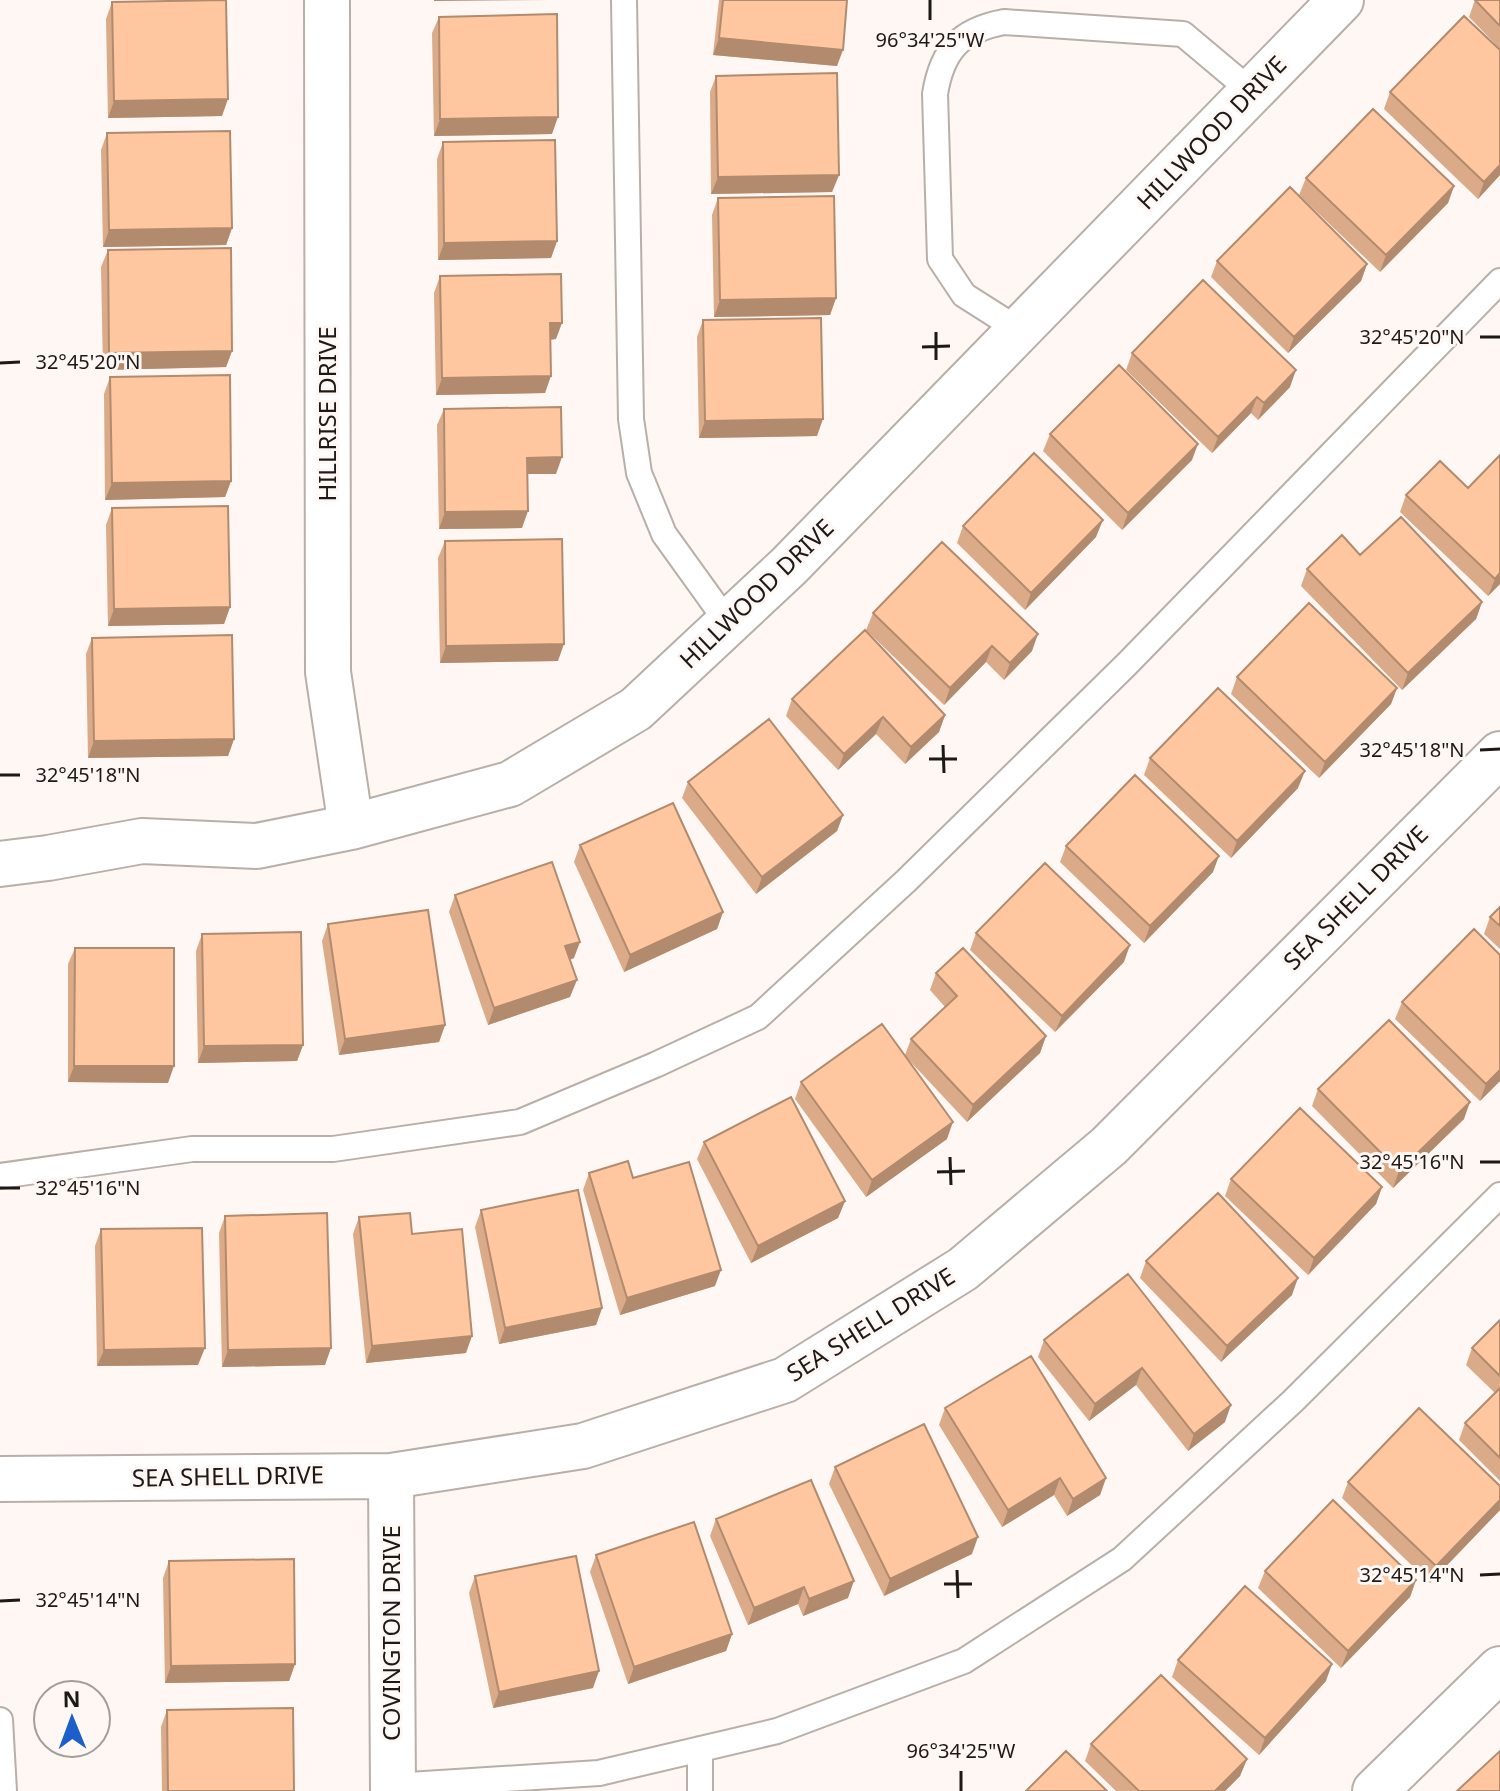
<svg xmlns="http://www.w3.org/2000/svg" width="1500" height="1791" font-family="'Noto Sans',sans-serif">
  <rect width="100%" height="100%" fill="#fef7f3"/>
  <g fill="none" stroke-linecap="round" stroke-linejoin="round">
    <defs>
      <path id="service" d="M624,0l7,419 8,54 25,61 64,89
        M1019,330l-55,-35 -24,-36 -5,-165c7,-44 26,-64 69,-72l179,12 69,58
        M0,1176l192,-27h141l187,-27 135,-57 103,-48 148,-136 221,-217 373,-383
        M0,1720l4,71
        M700,1749v42
        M393,1786l206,-13 178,-42 187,-70 158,-102 171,-158 207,-206"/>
      <path id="minor" d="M327,0l1,672 23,155
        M0,864l48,-6 94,-17 115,5 94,-19 159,-43 126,-75 153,-143 552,-566
        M391,1476l2,315
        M0,1479l391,-3 192,-30 202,-66 178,-111 146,-123 391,-392
        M1375,1791l125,-122"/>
    </defs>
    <use href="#service" stroke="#b9afa9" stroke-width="28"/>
    <use href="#minor" stroke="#b9afa9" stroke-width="48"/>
    <use href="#service" stroke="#fff" stroke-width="24"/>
    <use href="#minor" stroke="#fff" stroke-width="44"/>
  </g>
  <path fill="#dbab89" d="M719,0h128l-10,66 -124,-11z
    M1475,0h25v49l-31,-32z
    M112,2l110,114 -114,2 -2,-99z
    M439,17l113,117 -118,2 -2,-103z
    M1500,50v125l-22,24 -94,-90 6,-17z
    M716,76l123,99 -7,17 -121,2 -1,-102z
    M107,133l125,95 -6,17 -123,2 -2,-97z
    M443,142l114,99 -6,17 -113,2 -1,-101z
    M1306,178l148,8 -6,17 -68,69 -81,-77z
    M718,198l118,100 -6,17 -116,2 -2,-102z
    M108,250l124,101 -6,16 -123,3 -2,-103z
    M1217,261l150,3 -6,17 -73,72 -77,-76z
    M440,276l116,63 -6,1 -5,53 -109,2 -2,-102z
    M703,320l114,116 -118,2 -2,-101z
    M1132,353l158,34 -32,33 -7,-7 -39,40 -86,-83z
    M110,377l121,104 -6,16 -120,3 -1,-106z
    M444,409l112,65h-28l-6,54 -83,1 -2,-104z
    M1050,434l142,26 -70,70 -79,-79z
    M1500,455v129l-12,12 -88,-84 6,-17 62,-7z
    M112,508l118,99 -6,17 -116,2 -2,-101z
    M963,526l133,11 -71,73 -68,-67z
    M445,541l113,120 -118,2 -2,-105z
    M1360,555l122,47 -6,17 -74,71 -101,-104 6,-17z
    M873,613l159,38 -28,29 -18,-18 -42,43 -78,-75z
    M92,638l142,101 -6,17 -140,2 -2,-104z
    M1237,677l160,11 -6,16 -72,74 -88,-84z
    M792,699l153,16 -6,17 -34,32 -29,-30 -38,36 -52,-54z
    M1150,758l148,30 -67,70 -87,-83z
    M688,782l155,33 -6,16 -81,63 -74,-96z
    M580,845l143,67 -6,17 -93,43 -50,-110z
    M1066,846l147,26 -69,71 -84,-81z
    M455,895l119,63 -4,2v37l-82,28 -39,-113z
    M1500,907v42l-16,-15 6,-17z
    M328,924l117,101 -6,17 -100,13 -17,-114z
    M976,933l148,29 -69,70 -85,-82z
    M202,934l101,111 -6,16 -99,2 -2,-112z
    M75,948l93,135 -100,-1v-118z
    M936,973l110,63 -6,17 -73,69 -60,-64 40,81 -81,58 -71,-98 6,-17 104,-27 6,-16 34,-32 -15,-17z
    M1402,1002l98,79 -20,20 -85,-82z
    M1318,1089l146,30 -71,69 -81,-82z
    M704,1142l141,59 -7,17 -87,45 -54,-104z
    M589,1173l44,5 82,108 -95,29 -37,-125z
    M1231,1179l151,8 -6,17 -68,71 -83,-79z
    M481,1210l121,98 -6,17 -97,19 -24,-117z
    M225,1216l100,149 -103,2 -3,-134z
    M359,1217l53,17 54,119 -100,10 -13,-129z
    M101,1229l97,136 -101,1 -2,-120z
    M1146,1261l146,34 -71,67 -81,-84z
    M1128,1274l97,148 -37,29 -52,-66 -47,36 -51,-64 6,-17z
    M1500,1320v161l-41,-41 6,-17 30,-30 -29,-28 6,-17z
    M945,1408l161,70 -6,17 -33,21 -13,-21 -52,32 -63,-102z
    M835,1467l137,87 -88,42 -55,-112z
    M1348,1482l152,4v24l-70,73 -88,-85z
    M716,1519l132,79 -45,18 -5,-12 -50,21 -38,-89z
    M596,1555l136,79 -6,17 -98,33 -38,-112z
    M169,1561l126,103 -6,17 -124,2 -2,-105z
    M1265,1571l151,9 -6,17 -69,71 -83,-80z
    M475,1576l118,112 -100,20 -24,-115z
    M1178,1660l148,21 -67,74 -87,-78z
    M167,1710l127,81h-132l-1,-64z
    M1091,1744l156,15 -7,17 -15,15h-109l-31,-30z"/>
  <path fill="#b28b6f" d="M434,0h117l-117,1z
    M719,38l124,12 -6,16 -124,-11z
    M228,99l-6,17 -114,2 6,-17z
    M558,117l-6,17 -118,2 6,-17z
    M1500,165v10l-22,24 6,-17z
    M839,175l-7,17 -121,2 7,-17z
    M1454,186l-6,17 -68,69 6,-17z
    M232,228l-6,17 -123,2 6,-17z
    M557,241l-6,17 -113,2 6,-17z
    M1367,264l-6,17 -73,72 6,-16z
    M836,298l-6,17 -116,2 6,-17z
    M550,323h12l-6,16 -12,1z
    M232,351l-6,16 -123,3 6,-17z
    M1296,370l-6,17 -32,33 6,-17z
    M551,376l-6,17 -109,2 6,-17z
    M1257,397l-6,16 -39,40 6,-16z
    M823,419l-6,17 -118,2 6,-17z
    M1198,444l-6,16 -70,70 6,-17z
    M562,457l-6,17h-35l6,-16z
    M231,481l-6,16 -120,3 7,-17z
    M528,511l-6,17 -83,1 6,-17z
    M1103,520l-7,17 -71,73 6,-17z
    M1500,573v11l-12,12 7,-17z
    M1482,602l-6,17 -74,71 6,-17z
    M230,607l-6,17 -116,2 6,-17z
    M1038,634l-6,17 -28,29 6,-17z
    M564,644l-6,17 -118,2 6,-17z
    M992,646l-6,16 -42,43 6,-17z
    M1397,688l-6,16 -72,74 6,-16z
    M945,715l-6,17 -34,32 6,-17z
    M883,717l-7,17 -38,36 6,-16z
    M234,739l-6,17 -140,2 6,-17z
    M1305,771l-7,17 -67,70 6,-17z
    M843,815l-6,16 -81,63 6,-17z
    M1219,856l-6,16 -69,71 6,-17z
    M723,912l-6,17 -93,43 6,-17z
    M580,942l-6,16 -15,5 6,-17z
    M1130,945l-6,17 -69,70 7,-16z
    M577,980l-7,17 -82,28 6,-17z
    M445,1025l-6,17 -100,13 6,-16z
    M1046,1036l-6,17 -73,69 6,-17z
    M303,1045l-6,16 -99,2 6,-17z
    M74,1066h100l-6,17 -100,-1z
    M1500,1070v11l-20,20 6,-17z
    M1470,1102l-6,17 -71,69 6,-17z
    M953,1122l-6,17 -81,58 6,-17z
    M1382,1187l-6,17 -68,71 6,-17z
    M845,1201l-7,17 -87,45 7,-17z
    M721,1270l-6,16 -95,29 7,-17z
    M1298,1278l-6,17 -71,67 6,-16z
    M602,1308l-6,17 -97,19 6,-16z
    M472,1336l-6,17 -100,10 6,-17z
    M205,1348l-7,17 -101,1 7,-16z
    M331,1348l-6,17 -103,2 6,-17z
    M1142,1368l-6,17 -47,36 6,-17z
    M1231,1405l-6,17 -37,29 6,-17z
    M1060,1478l-6,17 -52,32 6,-17z
    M1106,1478l-6,17 -33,21 6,-17z
    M1500,1500v10l-70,73 6,-17z
    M978,1537l-6,17 -88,42 6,-17z
    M1416,1580l-6,17 -69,71 7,-17z
    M854,1581l-6,17 -45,18 6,-17z
    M804,1587l-6,17 -50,21 6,-17z
    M732,1634l-6,17 -98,33 6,-17z
    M295,1664l-6,17 -124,2 6,-17z
    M1332,1664l-6,17 -67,74 6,-17z
    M599,1671l-6,17 -100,20 6,-16z
    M1247,1759l-7,17 -15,15h-10z"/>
  <path fill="#ffc79f" stroke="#b28b6f" stroke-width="2" d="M226,0l2,99 -114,2 -2,-99z
    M723,0h124l-4,50 -124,-12z
    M1475,0h25v26z
    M557,14l1,103 -118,2 -1,-102z
    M1464,16l36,34v115l-16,17 -94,-90z
    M837,73l2,102 -121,2 -2,-101z
    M1373,109l81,77 -68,69 -80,-77z
    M230,131l2,97 -123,2 -2,-97z
    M555,140l2,101 -113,2 -1,-101z
    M1290,187l77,77 -73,73 -77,-76z
    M834,196l2,102 -116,2 -2,-102z
    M231,248l1,103 -123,2 -1,-103z
    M561,274l1,49h-12l1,53 -109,2 -2,-102z
    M1203,280l93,90 -32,33 -7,-6 -39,40 -86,-84z
    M821,318l2,101 -118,2 -2,-101z
    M1119,365l79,79 -70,69 -78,-79z
    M230,375l1,106 -119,2 -2,-106z
    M561,407l1,50 -35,1 1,53 -83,1 -1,-103z
    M1034,453l69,67 -72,73 -68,-67z
    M1500,455v118l-5,6 -89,-84 34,-34 28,27z
    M228,506l2,101 -116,2 -2,-101z
    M1401,517l81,85 -74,71 -101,-104 35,-34 18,20z
    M562,539l2,105 -118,2 -1,-105z
    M942,542l96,92 -28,29 -18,-17 -42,42 -77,-75z
    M1309,603l88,85 -72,74 -88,-85z
    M865,630l80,85 -34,32 -28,-30 -39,37 -52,-55z
    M232,635l2,104 -140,2 -2,-103z
    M1218,688l87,83 -68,70 -87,-83z
    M769,719l74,96 -81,62 -74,-95z
    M1135,775l84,81 -69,70 -84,-80z
    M673,803l50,109 -93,43 -50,-110z
    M552,862l28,80 -15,4 12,34 -83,28 -39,-113z
    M1045,863l85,82 -68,71 -86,-83z
    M1500,907v19l-10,-9z
    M428,910l17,115 -100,14 -17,-115z
    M1474,929l26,26v115l-14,14 -84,-82z
    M301,932l2,113 -99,1 -2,-112z
    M75,948h99v118h-100z
    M963,948l83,88 -73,69 -62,-66 46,-43 -21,-23z
    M1389,1020l81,82 -71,69 -81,-82z
    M882,1024l71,98 -81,58 -71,-98z
    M791,1097l54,104 -87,45 -54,-104z
    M1300,1108l82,79 -68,71 -83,-79z
    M628,1161l5,17 56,-16 32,108 -94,28 -38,-125z
    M578,1190l24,118 -97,20 -24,-118z
    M1218,1193l80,85 -71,68 -81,-85z
    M327,1213l4,135 -103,2 -3,-134z
    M410,1213l2,21 50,-5 10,107 -100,10 -13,-129z
    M202,1228l3,120 -101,2 -3,-121z
    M1128,1274l103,131 -37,29 -52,-66 -47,36 -51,-64z
    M1500,1320v56l-28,-28z
    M1031,1356l75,122 -33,21 -13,-21 -52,32 -63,-102z
    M1500,1388v70l-35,-35z
    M1419,1408l81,78v14l-64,66 -88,-84z
    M924,1424l54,113 -88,42 -55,-112z
    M811,1480l43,101 -45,18 -5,-12 -50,21 -38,-89z
    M1333,1500l83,80 -68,71 -83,-80z
    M694,1522l38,112 -98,33 -38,-112z
    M576,1556l23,115 -100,21 -24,-116z
    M294,1559l1,105 -124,2 -2,-105z
    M1245,1586l87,78 -67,74 -87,-78z
    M1161,1675l86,84 -32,32h-76l-48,-47z
    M293,1708l1,83h-126l-1,-81z
    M1066,1751l41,40h-81z
    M1500,1751v40h-43z"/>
  <path fill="none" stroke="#1d1917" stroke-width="3" d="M930,0v20M936,332v28M1480,337h20M922,347l28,-1M0,363l20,-1M943,745l1,28M1480,750l20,-1M929,759h28M0,775h20M950,1157l1,28M1480,1162h20M937,1172l28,-1M0,1188h20M957,1570l1,28M1480,1575l20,-1M944,1584h28M0,1601l20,-1M961,1771v20"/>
  <g text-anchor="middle" stroke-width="6" stroke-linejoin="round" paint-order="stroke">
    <g font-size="24" fill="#1d1917" stroke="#fef7f3">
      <text transform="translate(1212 133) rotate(-46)" y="8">HILLWOOD DRIVE</text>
      <text transform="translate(328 414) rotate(-90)" y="8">HILLRISE DRIVE</text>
      <text transform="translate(757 594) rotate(-44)" y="8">HILLWOOD DRIVE</text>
      <text transform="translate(1356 898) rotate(-45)" y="8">SEA SHELL DRIVE</text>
      <text transform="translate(871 1325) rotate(-32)" y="8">SEA SHELL DRIVE</text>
      <text transform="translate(228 1477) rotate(-1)" y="8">SEA SHELL DRIVE</text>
      <text transform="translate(392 1633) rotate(-90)" y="8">COVINGTON DRIVE</text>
    </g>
  </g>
  <g font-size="20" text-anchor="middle" fill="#1d1917" stroke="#fef7f3" stroke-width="6" stroke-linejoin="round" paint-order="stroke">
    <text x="930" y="47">96°34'25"W</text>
    <text x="1412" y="344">32°45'20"N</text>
    <text x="88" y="369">32°45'20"N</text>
    <text x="1412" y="757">32°45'18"N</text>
    <text x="88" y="782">32°45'18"N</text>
    <text x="1412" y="1169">32°45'16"N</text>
    <text x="88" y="1195">32°45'16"N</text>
    <text x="1412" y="1582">32°45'14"N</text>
    <text x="88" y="1607">32°45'14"N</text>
    <text x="961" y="1758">96°34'25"W</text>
  </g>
  <g transform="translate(72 1719) rotate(359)"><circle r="38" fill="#fef7f3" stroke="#a49e9b" stroke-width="2"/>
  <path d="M0-6L14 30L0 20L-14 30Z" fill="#1c5fca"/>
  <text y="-12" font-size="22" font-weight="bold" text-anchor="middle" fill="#1d1917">N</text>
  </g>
</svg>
